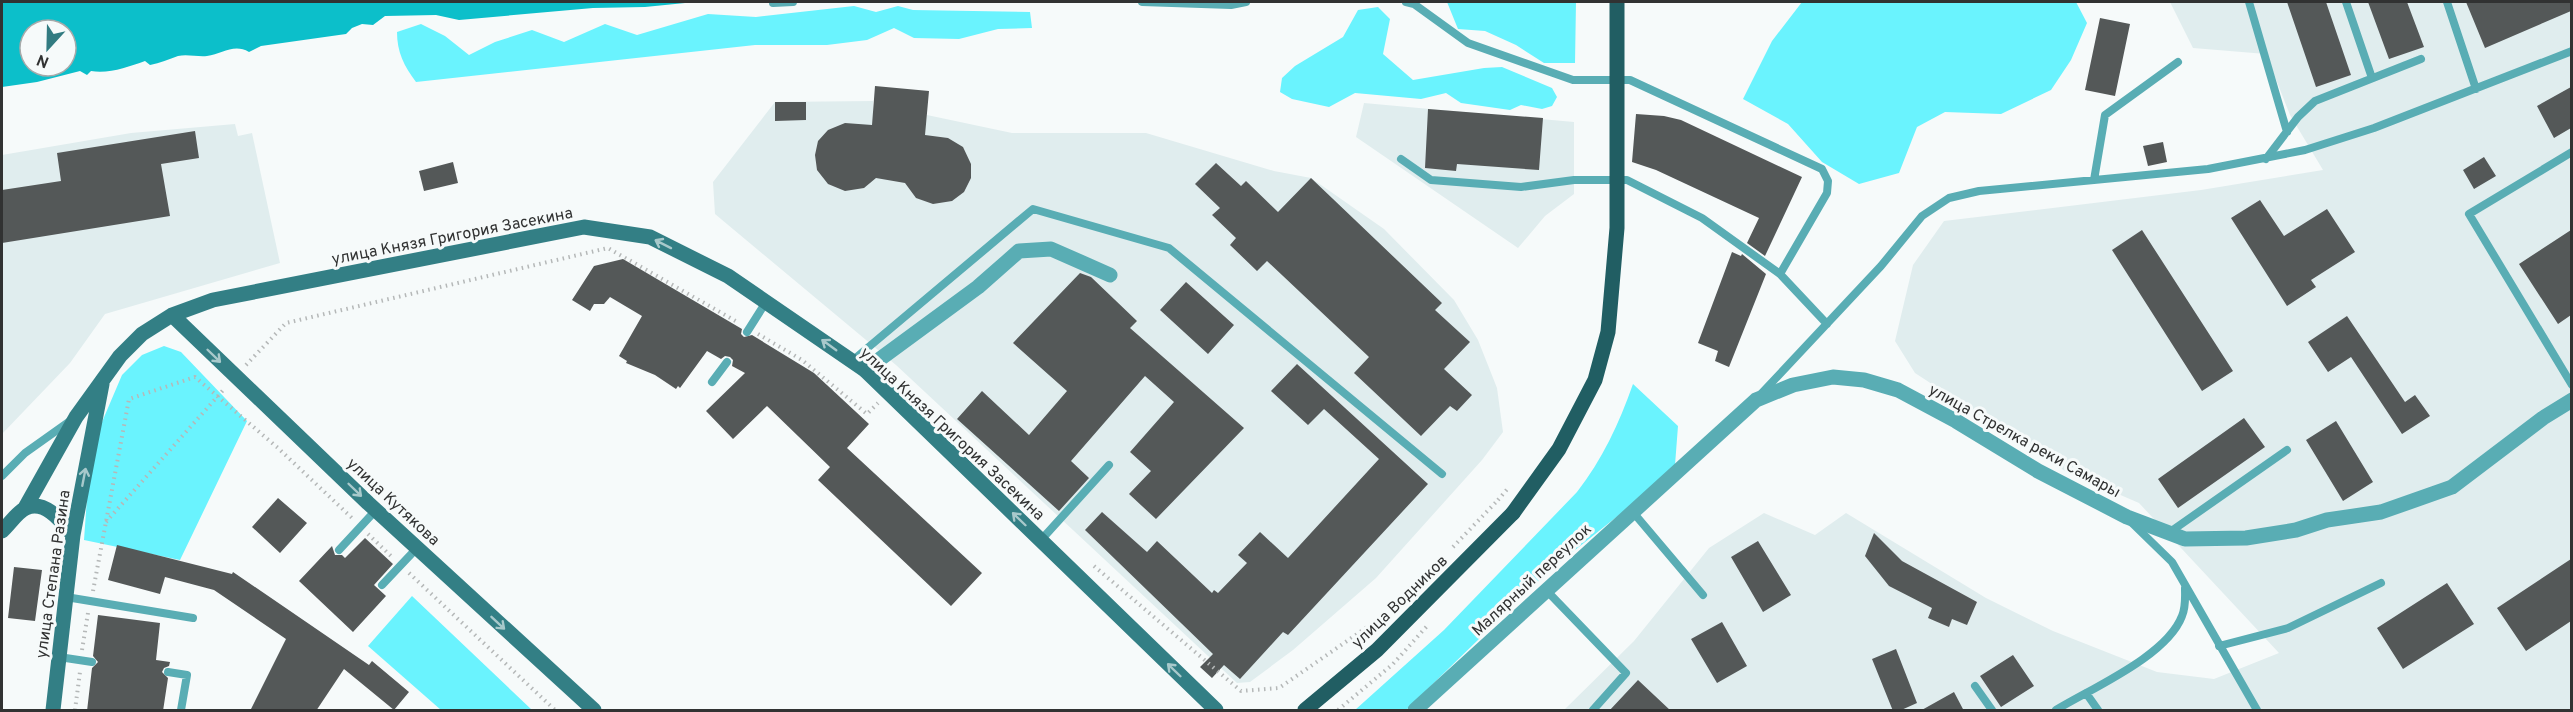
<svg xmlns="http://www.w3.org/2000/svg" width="2573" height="712" font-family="Overpass,sans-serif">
  <rect width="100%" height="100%" fill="#f6fafa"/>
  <path fill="#e0edee" d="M2170,2h401v708h-1007l70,-69 75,-93 55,-35 51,22 31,-22 140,85 67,33 104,41 57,7 65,-26 -140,-150 -74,-32 -150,-98 -20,-32 18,-76 31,-44 257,-31 122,-20 -33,-55 -24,-61 -73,-6z
    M873,101v17l53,5 1,-8 85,18h134l128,38 37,7 73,51 70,71 24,40 19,48 6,44 -21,28 -106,118 -83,72 -43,32 -13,1 -341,-318 -181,-151 -2,-32 62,-80z
    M1364,103l210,19v72l-29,22 -27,32 -162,-111z
    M235,124l3,12 14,-3 28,130 -175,51 -35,49 -68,71v-279l129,-22z"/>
  <path fill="#6af3fe" d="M1447,2h129l-1,61h-31l-28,-18 -31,-14 -27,-2z
    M1802,2h274l11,21 -16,37 -20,30 -50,24 -56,-2 -28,15 -18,46 -40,11 -37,-22 -34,-38 -45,-25 29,-58z
    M854,6l22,6 22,-6 15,4 117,2 2,16 -34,1 -39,10 -45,-1 -20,-10 -27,12 -40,5h-72l-339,37c-12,-16 -19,-30 -19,-50l24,-8 24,12 24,19 26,-13 37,-12 32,12 41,-18 32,11 71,-21 48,3z
    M1378,7l12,12 -7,35 30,26 71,-12 18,-1 50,21 5,9 -5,9 -10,3 -21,-4 -11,5 -49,-7 -15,-10 -25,6 -66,-6 -26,14 -37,-8 -12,-7 2,-14 13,-12 48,-29 15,-27z
    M164,346l17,6 66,69 -67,139 -96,-20 3,-42 12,-69 23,-54 20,-20z
    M1633,384l45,42 -3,39 -46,42 -79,63 -144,140h-51l89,-80 133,-138c25,-32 42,-68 56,-108z
    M412,596l120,114h-91l-73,-64z"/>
  <path fill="#0cbfca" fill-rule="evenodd" d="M2,2h693l-50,5 -52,1 -134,12 -23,-5 -51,1 -12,9 -11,-1 -10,4 -6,6 -85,12 -12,6c-15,-9 -27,2 -42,4 -9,1 -20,-2 -29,0 -9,3 -18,7 -28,9l-5,-4c-17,6 -36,13 -54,10l-4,4 -7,-4 -43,11 -35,5zM30,30h36v36h-36z"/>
  <path fill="#545858" d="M2287,2h39l25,73 -35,12z
    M2368,2h39l17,45 -35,12z
    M2466,2h105v9l-86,37z
    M2100,18l30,6 -15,72 -30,-6z
    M875,86l54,5 -4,44 23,3 15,9 8,17v14l-7,14 -12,9 -19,3 -17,-6 -11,-15 -29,-5 -12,10 -19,3 -17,-7 -11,-14 -2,-15 3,-14 10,-11 17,-7 27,2z
    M2571,87v41l-17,10 -17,-32z
    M775,102h31v18l-31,1z
    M1428,109l115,9 -4,52 -82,-6 -1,7 -31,-3z
    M1636,114l28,2 17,4 121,57 -37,79 -18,-13 12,-25 -103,-48 -24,-8z
    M195,131l4,27 -38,6 9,52 -168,27v-53l59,-9 -4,-28z
    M2163,142l4,20 -19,4 -5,-20z
    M2484,157l12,19 -22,13 -11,-19z
    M453,162l5,21 -34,8 -5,-20z
    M1216,163l25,23 5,-5 32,31 33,-34 131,125 -7,7 35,32 -26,27 28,26 -15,16 -7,-5 -29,30 -67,-63 15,-16 -102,-96 -10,10 -27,-26 6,-7 -24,-23 8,-7 -25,-24z
    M2260,200l24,36 43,-27 28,43 -44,28 5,7 -29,19 -56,-88z
    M2142,230l91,141 -31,20 -90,-141z
    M2571,230v85l-13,9 -39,-60z
    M1732,252l9,4 1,-2 24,20 -37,93 -14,-6 3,-10 -20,-8z
    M623,259l119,70 -1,5 3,3 8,-2 62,38 55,51 -22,24 135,125 -31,33 -133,-126 12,-13 -63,-61 -34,33 -27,-28 39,-38 -13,-7 1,-6 -3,-3 -5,-1 -4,3 -14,-8 -27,37 -2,-2 -2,3 -21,-14 -29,-12 1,-2 -8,-5 23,-40 -32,-19 -6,7h-10l-4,7 -18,-11 22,-34z
    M1080,273l11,4 46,44 -7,7 114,100 -88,91 -27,-25 22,-23 -21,-19 44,-50 -29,-26 -74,85 18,17 -30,33 -102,-92 25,-28 47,44 38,-44 -54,-48z
    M1186,282l48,43 -26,29 -48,-44z
    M2347,316l58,86 10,-7 15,21 -28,18 -51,-77 -23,15 -20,-30z
    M1297,364l131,120 -140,151 -5,-3 -43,47 -16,-14 -12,13 -12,-11 13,-13 -128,-124 17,-18 45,40 10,-11 55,52 2,-3 4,3 29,-30 -9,-8 22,-23 28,26 91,-99 -55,-50 -16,16 -37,-34z
    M2244,418l21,29 -87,61 -20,-29z
    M2336,421l37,61 -30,19 -37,-61z
    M278,498l29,25 -27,30 -28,-26z
    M1874,533l28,28 75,41 -10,23 -15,-6 -3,8 -21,-9 4,-10 -43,-22 -24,-30z
    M365,538l28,26 -19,21 12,11 -33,36 -54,-51 33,-35 3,9h7l3,3z
    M1758,541l33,54 -28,17 -32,-55z
    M117,545l115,29 1,-2 136,93 3,-4 37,31 -15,18 -50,-41 -28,42h-66l36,-72 -72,-49 -49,-13 -5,17 -52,-14z
    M2571,559v62l-45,30 -29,-43z
    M14,567l28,3 -7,51 -27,-3z
    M2447,583l27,41 -71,45 -26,-41z
    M98,615l62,8 -4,37 14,2 -1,4 -5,2 -2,4 6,6 -5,33h-76l5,-43 6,-6 -5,-6z
    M1722,622l25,44 -30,17 -26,-44z
    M1896,649l21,54 -18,8h-6l-21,-52z
    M2013,655l21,31 -33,21 -21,-31z
    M1638,680l33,31h-62z
    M1954,692l10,19h-44z"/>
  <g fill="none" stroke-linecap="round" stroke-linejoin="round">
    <path stroke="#b5b8b8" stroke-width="4" stroke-dasharray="1.5 4.5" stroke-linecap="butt" d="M758,334l44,26 65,54 11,-11
      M246,365l40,-42 322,-75 131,75
      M106,522l119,-134
      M368,534l25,24
      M1453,547l45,-47
      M1094,566l147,125 38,-3 110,-76
      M409,573l146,137
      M93,591l36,-192 66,-22 83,71 74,70
      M82,650l6,-37
      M75,710l5,-38
      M1338,710l55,-46 35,-39"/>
    <path stroke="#59adb4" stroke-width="8" d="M1142,2l89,3 15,-3
      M1406,2l8,2 54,39 105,37h57l192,89 6,12 -1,12 -47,81 47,50
      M2249,2l38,130
      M2346,2l26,76
      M2447,2l29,87
      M773,3l20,-1
      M2572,152l-103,62 103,171
      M1401,159l30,21 90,7 53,-7h53l75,38 78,56
      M2266,159l32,-42 17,-16 106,-42
      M2094,180l11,-65 73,-53
      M747,332l19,-30
      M852,361l181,-152 136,39 273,226
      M712,382l15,-20
      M1761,394l120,-128 41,-50 27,-18 30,-7 229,-22 97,-19 69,-22 198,-77
      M2,476l23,-23 45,-32
      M1632,511l71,84
      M2132,523l40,39 85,148
      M2170,532l117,-82
      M1041,540l68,-75
      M339,550l37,-40
      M382,585l35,-37
      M1546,590l80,83 -33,37
      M66,597l127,21
      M2219,646l69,-18 93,-45
      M59,657l33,5
      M168,672l19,3 -6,35
      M1975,686l17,24
      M2086,693l12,17
      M2056,710c36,-22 111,-54 126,-94 4,-9 3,-19 3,-28"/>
    <path stroke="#59adb4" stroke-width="15" d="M865,370l113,-83 41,-36 32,-2 59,26
      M1415,710l341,-310 37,-15 40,-8 31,3 34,10 58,31 82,50 89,46 58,22 61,-1 50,-8 31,-10 54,-8 71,-25 91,-69 29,-18"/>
    <path stroke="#337f85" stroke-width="15" d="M172,315l196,188 226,207
      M25,508l51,-91 44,-61 22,-22 30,-19 41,-15 371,-73 66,10 78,39 137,94 351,340
      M2,531c7,-6 15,-19 24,-23 19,-9 36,14 47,27
      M53,710l20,-175 29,-151"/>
    <path stroke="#215e63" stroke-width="15" d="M1305,710l72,-60 136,-137"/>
    <path stroke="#b5b8b8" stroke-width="4" stroke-dasharray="1.5 4.5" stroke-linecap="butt" d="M1498,500l11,-13"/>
    <path stroke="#215e63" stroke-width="15" d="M1513,513l46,-64 36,-69 13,-48 9,-104v-226"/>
  </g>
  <defs><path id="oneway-shaft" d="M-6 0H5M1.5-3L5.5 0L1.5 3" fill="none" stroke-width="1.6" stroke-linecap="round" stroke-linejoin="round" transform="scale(1.5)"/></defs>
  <g stroke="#a8c9cb">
    <use href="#oneway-shaft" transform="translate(663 244) rotate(-153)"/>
    <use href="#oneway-shaft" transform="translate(829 345) rotate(-144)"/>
    <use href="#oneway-shaft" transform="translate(214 356) rotate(44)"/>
    <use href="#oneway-shaft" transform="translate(84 477) rotate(-79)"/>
    <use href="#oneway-shaft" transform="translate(355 490) rotate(44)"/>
    <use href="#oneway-shaft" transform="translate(1019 519) rotate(-136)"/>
    <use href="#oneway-shaft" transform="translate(498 623) rotate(43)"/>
    <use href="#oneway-shaft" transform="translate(1174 670) rotate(-136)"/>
  </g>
  <g text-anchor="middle" stroke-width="6" stroke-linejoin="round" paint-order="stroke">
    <g font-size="16" fill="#313232" stroke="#f6fafa">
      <text transform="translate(452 235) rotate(-11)" y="6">улица Князя Григория Засекина</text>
      <text transform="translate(953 433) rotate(43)" y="6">улица Князя Григория Засекина</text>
      <text transform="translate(2025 440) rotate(29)" y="6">улица Стрелка реки Самары</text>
      <text transform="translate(394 501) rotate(43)" y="6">улица Кутякова</text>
      <text transform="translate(52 574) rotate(-82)" y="6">улица Степана Разина</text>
      <text transform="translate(1531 579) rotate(-43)" y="6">Малярный переулок</text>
      <text transform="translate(1399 601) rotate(-44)" y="6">улица Водников</text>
    </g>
  </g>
  <rect width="2573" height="712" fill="none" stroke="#313232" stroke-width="6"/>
  <g transform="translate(48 48) rotate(202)"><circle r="28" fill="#f6fafa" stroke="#a7aaaa" stroke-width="1.5"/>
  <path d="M0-4.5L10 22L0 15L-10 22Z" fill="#327b81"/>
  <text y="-9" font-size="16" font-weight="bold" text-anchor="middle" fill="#313232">N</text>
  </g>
</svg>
